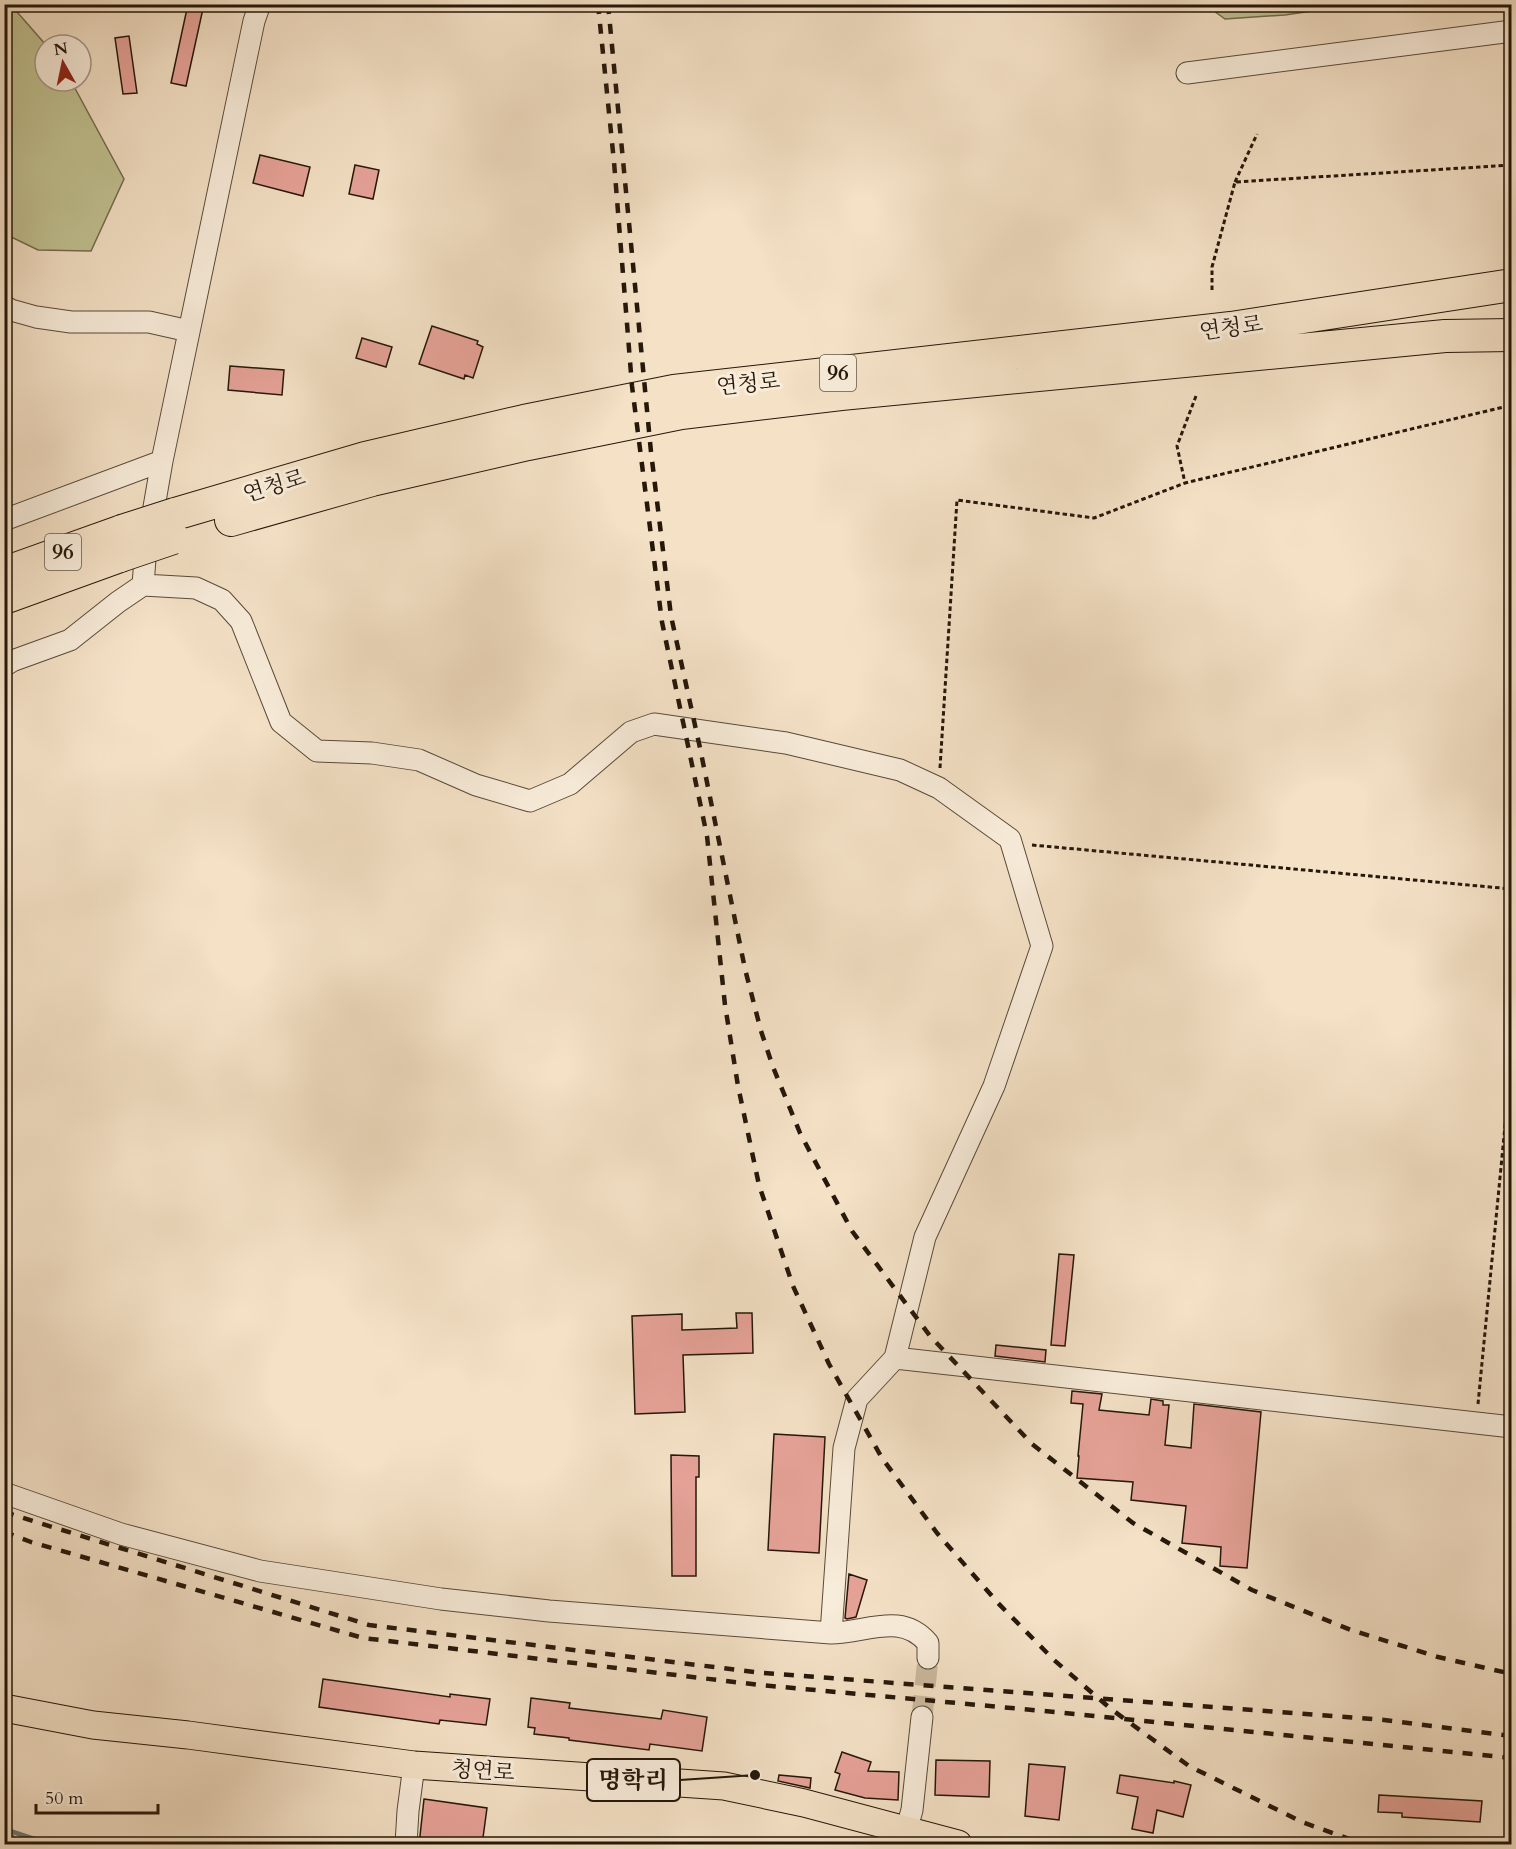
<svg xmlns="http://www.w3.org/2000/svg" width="1516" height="1849" font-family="Cardo,'Noto Serif KR',serif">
  <rect width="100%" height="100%" fill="#f4e1c6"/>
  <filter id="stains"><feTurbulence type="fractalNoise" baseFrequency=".00333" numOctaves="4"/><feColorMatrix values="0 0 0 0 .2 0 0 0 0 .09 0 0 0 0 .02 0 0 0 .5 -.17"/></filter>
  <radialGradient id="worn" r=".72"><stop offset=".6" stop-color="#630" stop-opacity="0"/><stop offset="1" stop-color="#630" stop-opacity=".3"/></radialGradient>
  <path fill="#c1c191" stroke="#736c4e" stroke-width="1.5" d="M4,5h7l35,40 -1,36h26l53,98 -33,72 -53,-1 -33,-16z
    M1208,5h145l-68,10 -60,4 -15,-11z"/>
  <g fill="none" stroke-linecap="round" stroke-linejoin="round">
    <path stroke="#6c7b72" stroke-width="5" d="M4,1829l45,15"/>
  </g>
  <path fill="#e6a298" stroke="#25170a" stroke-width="1.5" d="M188,4h16l-18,82 -15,-3z
    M129,36l8,57 -14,1 -8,-56z
    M260,155l50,12 -7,29 -50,-13z
    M355,165l24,5 -6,29 -24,-5z
    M432,326l46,15 -1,3 6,3 -10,31 -8,-3 -1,4 -45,-15z
    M362,338l30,9 -6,20 -30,-9z
    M230,366l54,4 -2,25 -54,-5z
    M1059,1254l15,1 -9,91 -14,-1z
    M736,1313h16l1,40 -70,2 2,57 -50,2 -3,-98 50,-2v16l55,-2z
    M996,1345l50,5 -1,12 -50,-6z
    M1072,1391l30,3 -3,16 50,5 2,-16 12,2v4h6l-4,40 26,3 3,-44 67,8 -14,156 -27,-2 1,-19 -39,-4 4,-37 -55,-6 2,-18 -56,-4 2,-22h-1l5,-52 -12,-1z
    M774,1434l51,3 -6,116 -51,-3z
    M671,1455l28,1v21h-3v99h-24z
    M849,1574l18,6 -11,37 -9,2 -2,-1z
    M323,1679l127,18v-3l40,5 -4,26 -46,-5 -1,4 -120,-17z
    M531,1698l39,5 -1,5 92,11 2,-9 44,7 -5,34 -52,-7 -1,6 -80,-10v-2l-35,-4 1,-6 -7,-1z
    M842,1752l29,10 -3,9 31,1 -1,28 -33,-2 -30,-8 5,-16 -5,-2z
    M936,1760l54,1 -1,36 -54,-2z
    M1029,1764l36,3 -6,53 -34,-4z
    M779,1775l32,3 -1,10 -32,-7z
    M1120,1775l54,8v-2l17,4 -8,32 -26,-7 -4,23 -21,-4 6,-32 -21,-4z
    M1379,1795l103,6 -2,21 -78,-5v-4l-24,-1z
    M424,1799l63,9 -5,37h-63z"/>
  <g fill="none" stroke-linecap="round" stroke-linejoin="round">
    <path stroke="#cbb9a0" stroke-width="21" stroke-dasharray="21 10" stroke-linecap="butt" d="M922,1717l6,-59"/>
    <defs>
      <path id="minor" d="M1187,73l325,-42
        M4,306l7,4 25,7 35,5h78l40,9
        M4,520l158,-59
        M143,585l53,3 26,12 19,21 40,101 36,29 55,2 47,7 57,25 54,16 40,-17 61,-52 23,-8 132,19 114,27 39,18 71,51 32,107 -48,140 -69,151 -30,121 617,69
        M4,666l8,-5 58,-21 48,-38 25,-17 2,-26 17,-98 84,-402 8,-38 6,-17
        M4,1493l117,41 139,37 181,28 108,12 282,22c35,0 70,-22 97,10v15
        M831,1633l13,-185 13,-49 38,-41
        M906,1831l6,-21 10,-93
        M4,1844h2
        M406,1844l2,-33 6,-46"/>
      <path id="major" d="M4,1708l89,17 95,10 226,30 310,21 80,17 154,41"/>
      <path id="highway" d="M175,514l190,-56 159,-37 150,-30 557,-63 281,-43
        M231,520l141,-40 156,-36 153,-31 160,-19 604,-58 67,-1
        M4,573l118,-42
        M4,598l116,-42"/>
    </defs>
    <use href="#minor" stroke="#594a39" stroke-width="23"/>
    <use href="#major" stroke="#25170a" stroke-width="29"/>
    <use href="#highway" stroke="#25170a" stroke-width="34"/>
    <path stroke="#25170a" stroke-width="3" stroke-dasharray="4.5 3" stroke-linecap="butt" d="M1235,182l22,-48
      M1212,290v-23l23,-85 277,-17
      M1196,396l-19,50 8,37 327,-78
      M940,768l17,-268 137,18 91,-35
      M1032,845l480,44
      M1478,1404l34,-350"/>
    <use href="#minor" stroke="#f8ecda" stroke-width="21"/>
    <use href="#major" stroke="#f4e1c6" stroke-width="27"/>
    <use href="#highway" stroke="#f4e1c6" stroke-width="32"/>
    <path stroke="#25170a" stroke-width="4.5" stroke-dasharray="10 10" stroke-linecap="butt" d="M598,4l16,158 18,224 30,236 45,214 18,169 13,81 21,99 34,101 36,78 53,94 55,75 61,70 56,57 57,49 78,57 113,56 61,22
      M608,4l43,448 20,164 29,132 45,221 16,62 12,36 27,66 52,98 78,105 102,108 101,79 119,67 99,40 87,27 74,17
      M4,1512l365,113 394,48 621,47 128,16
      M4,1532l27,10 332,96 397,47 295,27 457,46"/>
    <defs>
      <path id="highway-bridge" d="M122,531l53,-17
        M120,556l53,-18"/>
    </defs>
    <use href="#highway-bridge" stroke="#25170a" stroke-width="34" stroke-linecap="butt"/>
    <use href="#highway-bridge" stroke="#f4e1c6" stroke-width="32"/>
  </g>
  <g text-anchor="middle" stroke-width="6" stroke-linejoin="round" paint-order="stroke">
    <g fill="#f8ecda" stroke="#645748" stroke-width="1.5">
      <rect x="820" y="355" width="36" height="36" rx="4.5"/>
      <rect x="45" y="534" width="36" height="36" rx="4.5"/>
    </g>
    <g font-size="21" font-weight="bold" fill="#25170a">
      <text x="838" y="380">96</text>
      <text x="63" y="559">96</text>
    </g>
    <g font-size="22" fill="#25170a" stroke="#f8ecda">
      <text transform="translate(1231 327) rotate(-8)" y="8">연청로</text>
      <text transform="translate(748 383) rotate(-6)" y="8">연청로</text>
      <text transform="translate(274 485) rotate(-17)" y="8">연청로</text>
      <text transform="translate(483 1770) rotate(4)" y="8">청연로</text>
    </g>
  </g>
  <path fill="none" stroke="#25170a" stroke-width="2" d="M755 1775L680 1780"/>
  <circle fill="#25170a" stroke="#f8ecda" stroke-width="2" cx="755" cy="1775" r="6"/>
  <rect fill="#f8ecda" stroke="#25170a" stroke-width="2" x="587" y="1759" width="93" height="42" rx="6"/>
  <g font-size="24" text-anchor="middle" font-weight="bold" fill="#25170a">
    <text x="633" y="1788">명학리</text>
  </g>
  <rect width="1516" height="1849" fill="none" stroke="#f4e1c6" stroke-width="24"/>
  <rect x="6" y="6" width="1504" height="1837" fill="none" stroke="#25170a" stroke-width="3"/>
  <rect x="12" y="12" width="1492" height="1825" fill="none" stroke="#25170a" stroke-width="1.5"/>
  <g transform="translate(63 63) rotate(351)"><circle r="28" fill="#f8ecda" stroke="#a49787" stroke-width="1.5"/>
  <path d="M0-4.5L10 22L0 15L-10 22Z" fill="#8f2418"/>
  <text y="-9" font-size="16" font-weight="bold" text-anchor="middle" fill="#25170a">N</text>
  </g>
  <path d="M36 1804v9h122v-9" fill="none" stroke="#25170a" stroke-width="3"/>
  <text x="45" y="1804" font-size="18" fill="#25170a" stroke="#f8ecda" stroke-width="4.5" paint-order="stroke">50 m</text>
  <rect width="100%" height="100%" filter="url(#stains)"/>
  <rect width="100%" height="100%" fill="url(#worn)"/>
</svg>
